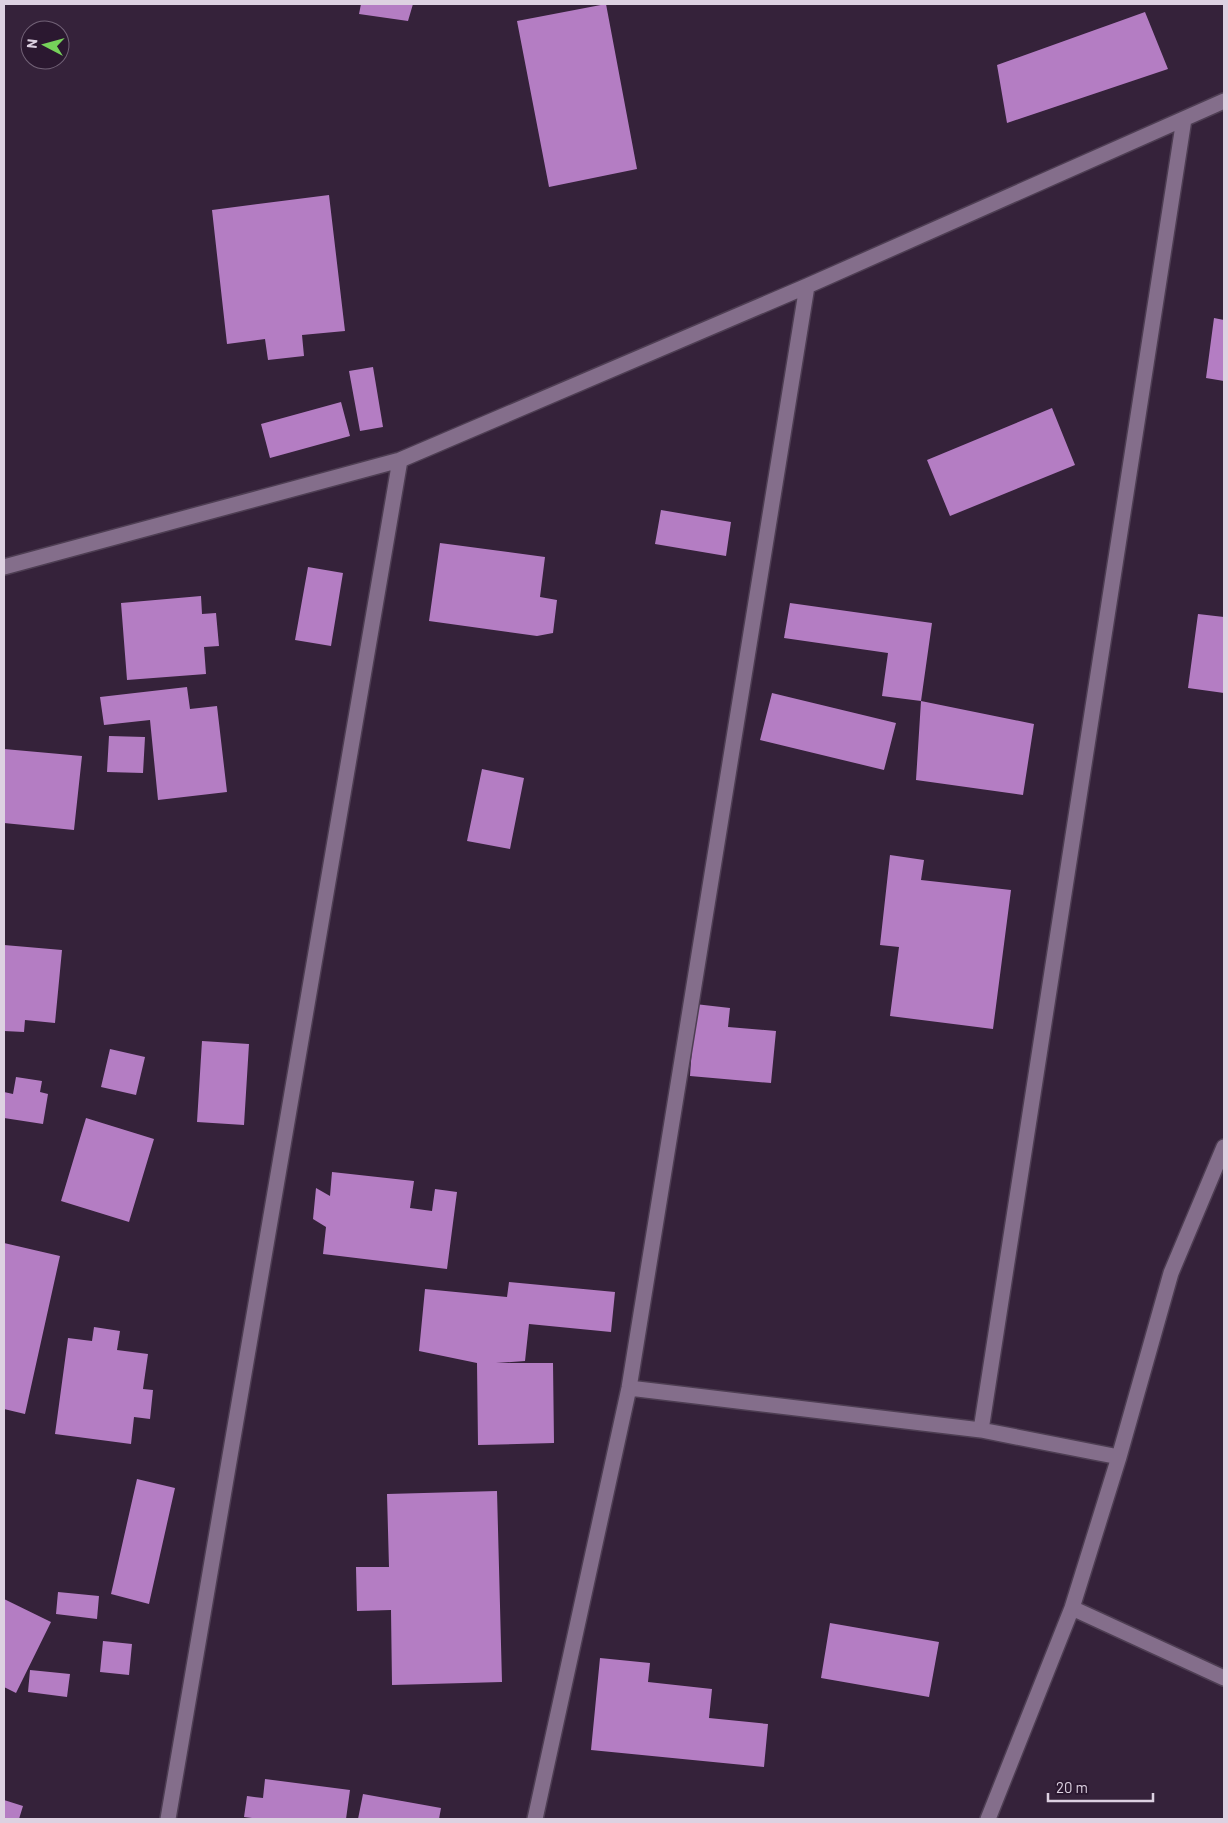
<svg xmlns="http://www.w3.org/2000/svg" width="1228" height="1823" font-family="Barlow,sans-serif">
  <rect width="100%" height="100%" fill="#35223a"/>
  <path fill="#b47dc3" d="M361,4h52l-5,17 -49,-7z
    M606,4l31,165 -88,18 -32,-166z
    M1145,12l23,57 -161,54 -10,-58z
    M329,195l16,136 -43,4 2,21 -36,4 -3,-21 -38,5 -15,-134z
    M1214,318l10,2v61l-18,-3z
    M373,367l10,60 -23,4 -11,-60z
    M341,402l9,34 -80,22 -9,-34z
    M1052,408l23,57 -125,51 -23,-56z
    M661,510l70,12 -5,34 -71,-12z
    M440,543l105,14 -5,40 17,3 -4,33 -16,3 -108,-15z
    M308,567l35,6 -12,73 -36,-6z
    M201,596l1,18 14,-1 3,33 -15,1 2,27 -79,6 -6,-77z
    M790,603l142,20 -11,78 -39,-5 6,-43 -104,-15z
    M1198,614l26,3v76l-36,-5z
    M187,687l3,22 27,-3 10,86 -69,8 -8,-80 -46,5 -4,-28z
    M772,693l124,30 -12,47 -124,-30z
    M921,701l113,23 -11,71 -107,-15z
    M109,736l36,1 -2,36 -36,-1z
    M4,749l78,7 -8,74 -70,-7z
    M482,769l42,9 -14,71 -43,-8z
    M890,855l34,5 -3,20 90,10 -18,139 -103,-13 9,-69 -19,-2z
    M4,945l58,5 -7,73 -30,-3 -1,12 -20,-1z
    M695,1004l35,4 -2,19 48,4 -5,52 -81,-7z
    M202,1041l47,3 -5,81 -47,-3z
    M110,1049l35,8 -9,38 -35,-8z
    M16,1077l26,4 -2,11 8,2 -5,30 -39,-6v-26l9,2z
    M86,1118l68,21 -25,83 -68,-21z
    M332,1172l82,9 -4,27 22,3 3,-22 22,3 -10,77 -124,-15 3,-27 -13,-8 3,-31 14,8z
    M4,1243l56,13 -35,158 -21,-5z
    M509,1282l106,10 -4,40 -82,-8 -4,37 -29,2h57l1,80 -76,2 -1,-82 -58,-12 6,-62 82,8z
    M94,1327l26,4 -3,19 31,4 -5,35 10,1 -3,29 -16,-2 -3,27 -76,-10 13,-96 24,3z
    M137,1479l38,9 -26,116 -38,-10z
    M497,1491l5,191 -110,3 -1,-75 -34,1 -1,-44h33l-2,-73z
    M58,1592l41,4 -2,23 -41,-5z
    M4,1599l47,23 -35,71 -12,-6z
    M830,1623l109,19 -10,55 -108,-19z
    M103,1641l29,3 -3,31 -29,-3z
    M600,1658l50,5 -2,19 64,7 -3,29 59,6 -4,43 -173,-17z
    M30,1670l40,4 -3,23 -39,-5z
    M265,1779l85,11 -4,29h-87l-15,-2 3,-21 16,2z
    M363,1794l78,14 -2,11h-81z
    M4,1800l19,6 -4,13h-15z"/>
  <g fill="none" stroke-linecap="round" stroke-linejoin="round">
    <defs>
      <path id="street" d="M4,567l396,-107 407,-174 417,-185
        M629,1388l352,42 138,27
        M981,1430l203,-1311
        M1072,1608l152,70
        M168,1819l232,-1359
        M535,1819l94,-431 178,-1102
        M988,1819l84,-211 47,-151 52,-184 53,-126"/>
    </defs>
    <use href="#street" stroke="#4e3e53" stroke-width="18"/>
    <use href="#street" stroke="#846e8b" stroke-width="15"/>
  </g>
  <rect width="1228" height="1823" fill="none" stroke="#ddd1e1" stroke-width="10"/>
  <g transform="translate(45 45) rotate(276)"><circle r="24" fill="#2b1830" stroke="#726277"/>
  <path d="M0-4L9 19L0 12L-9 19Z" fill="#76d25a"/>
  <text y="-8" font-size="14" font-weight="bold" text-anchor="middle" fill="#ddd1e1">N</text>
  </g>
  <path d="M1048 1793v8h105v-8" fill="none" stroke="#ddd1e1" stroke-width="2.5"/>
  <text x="1056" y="1793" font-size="15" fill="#ddd1e1" stroke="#2b1830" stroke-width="4" paint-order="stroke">20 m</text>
</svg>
